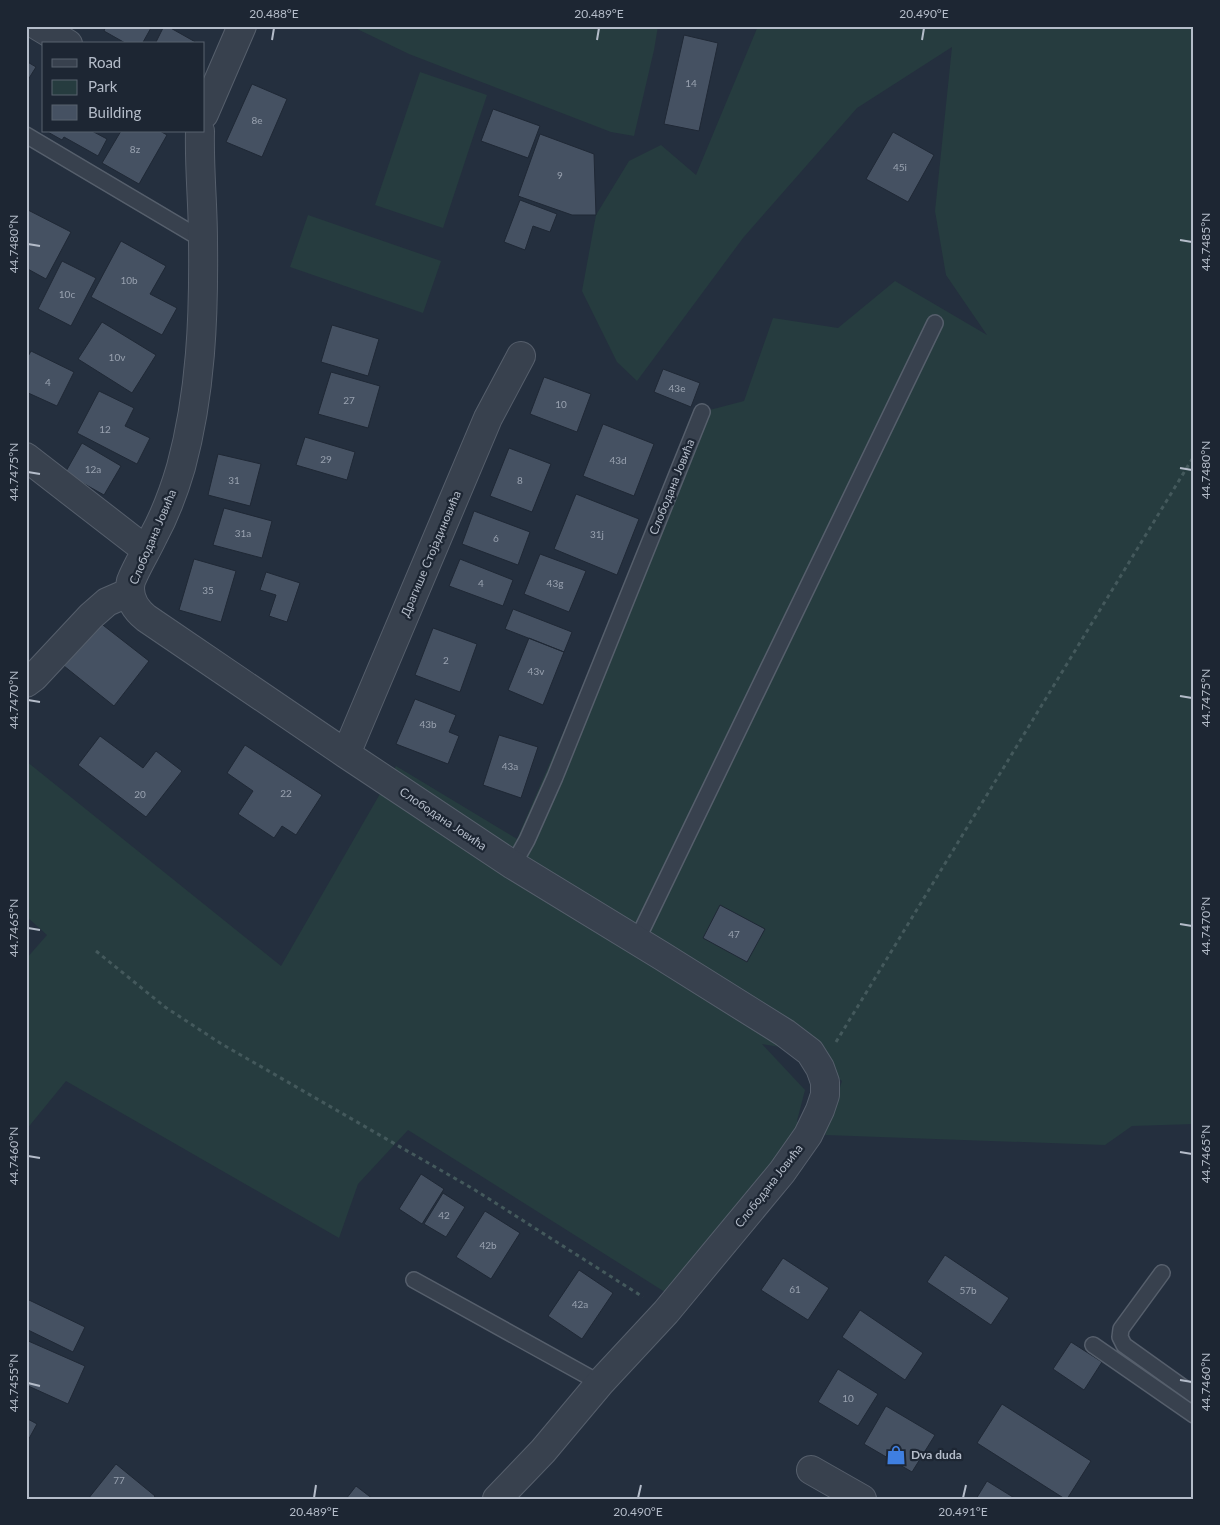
<svg xmlns="http://www.w3.org/2000/svg" width="1220" height="1525" font-family="Lato,sans-serif">
  <rect width="100%" height="100%" fill="#242f3e"/>
  <path fill="#263c3f" d="M351,26h307l-4,24 -20,86 -23,-4 -202,-78z
    M758,26h436v1098l-62,2 -27,19 -280,-10 17,-54 -32,-29 -48,-8 43,46 -8,31 11,14 -140,159 -260,-164 -50,54 -19,54 -273,-157 -40,49v-171l21,-24 -21,-19v-155l255,205 115,-200 121,73 185,-427 42,-11 29,-83 65,10 57,-47 92,54 -41,-60 -11,-64 17,-164 -95,61 -114,130 -106,143 -20,-19 -35,-71 14,-76 33,-54 32,-16 35,30z
    M420,72l67,23 -44,133 -68,-23z
    M308,215l133,46 -18,52 -133,-46z"/>
  <path fill="#455162" stroke="#1f2835" d="M106,26h46l-10,18h-15l-23,-13z
    M164,26h3l32,18h-44z
    M684,35l34,8 -19,88 -35,-7z
    M26,61l10,6 -10,16z
    M252,84l35,15 -25,58 -36,-15z
    M493,109l47,17 -12,32 -47,-17z
    M46,131h46l15,8 -9,17 -34,-19 -2,3z
    M121,131h39l7,4 -28,49 -37,-21z
    M893,132l41,23 -26,47 -42,-23z
    M540,134l54,20 2,61h-24l-54,-19z
    M520,200l37,14 -7,18 -17,-6 -8,24 -21,-8z
    M28,210l43,22 -25,47 -20,-11v-54z
    M121,241l45,25 -16,28 27,14 -15,27 -71,-38z
    M62,261l34,17 -25,48 -33,-17z
    M102,322l54,33 -24,38 -54,-34z
    M332,325l47,14 -11,37 -47,-14z
    M31,351l43,21 -17,34 -31,-14v-32z
    M663,369l37,14 -9,24 -37,-15z
    M331,372l49,14 -12,42 -50,-14z
    M544,377l47,17 -14,38 -47,-18z
    M99,391l35,17 -9,18 25,12 -13,26 -60,-31z
    M603,424l51,20 -20,52 -51,-20z
    M305,437l50,15 -8,28 -51,-15z
    M82,443l39,23 -17,29 -39,-22z
    M509,448l42,16 -19,48 -42,-16z
    M218,454l43,10 -11,42 -42,-11z
    M576,494l63,25 -22,56 -63,-26z
    M224,508l48,13 -10,37 -49,-13z
    M474,511l56,21 -12,33 -56,-21z
    M540,554l46,17 -17,41 -45,-18z
    M194,559l42,12 -15,51 -42,-12z
    M460,559l53,21 -10,26 -54,-20z
    M266,572l34,11 -13,39 -18,-6 7,-21 -16,-5z
    M513,609l59,23 -8,20 -59,-23z
    M99,622l50,39 -35,45 -50,-40z
    M433,628l44,16 -17,48 -45,-17z
    M529,638l35,14 -21,53 -35,-15z
    M415,699l41,16 -7,17 10,4 -11,28 -52,-20z
    M499,735l39,12 -17,51 -38,-13z
    M100,736l43,32 13,-17 26,20 -36,46 -68,-52z
    M245,745l77,50 -26,40 -14,-9 -8,12 -36,-24 15,-23 -26,-18z
    M720,905l45,24 -18,33 -44,-24z
    M421,1174l23,15 -22,35 -23,-15z
    M443,1193l22,14 -19,30 -22,-13z
    M485,1211l35,22 -29,46 -35,-22z
    M945,1255l64,43 -18,27 -64,-43z
    M783,1258l46,30 -21,32 -47,-30z
    M579,1270l34,23 -31,46 -34,-23z
    M29,1300l56,27 -12,25 -47,-23v-23z
    M860,1310l63,43 -18,27 -63,-43z
    M26,1340l59,26 -17,38 -42,-19z
    M1071,1342l31,20 -18,28 -31,-21z
    M838,1369l40,25 -20,32 -40,-24z
    M1002,1404l89,57 -24,38h-2l-88,-56z
    M886,1406l49,29 -23,37 -48,-28z
    M26,1418l11,6 -11,20z
    M116,1464l39,32 -2,3h-65z
    M987,1481l29,18h-40z
    M356,1486l17,13h-27z"/>
  <g fill="none" stroke-linecap="round" stroke-linejoin="round">
    <defs>
      <path id="lane" d="M26,135l177,105
        M513,865l14,-25 28,-63 147,-365
        M637,940l298,-617
        M1162,1273l-41,56 -1,8 4,8 70,50
        M414,1280l186,103
        M1093,1345l101,70"/>
      <path id="street" d="M38,26l30,18
        M204,114l38,-88
        M200,131c-1,37 3,73 3,110 1,76 -2,152 -22,226 -7,24 -16,48 -28,70 -7,15 -16,29 -22,44 -4,16 4,28 15,37l200,136 167,111 149,91 123,77 25,19 10,16 5,14v13l-5,15 -12,25 -26,37 -116,140 -66,71 -57,68 -46,48
        M26,457l120,93
        M26,683l8,-6 57,-61 16,-14 23,-10
        M346,754l142,-336 33,-62
        M811,1470l51,29"/>
    </defs>
    <use href="#lane" stroke="#565f6c" stroke-width="18"/>
    <use href="#street" stroke="#565f6c" stroke-width="30"/>
    <path stroke="#44595c" stroke-width="3" stroke-dasharray="4 4" stroke-linecap="butt" d="M96,951l69,56 55,36 255,147 168,107
      M836,1042l358,-586"/>
    <use href="#lane" stroke="#38414e" stroke-width="15"/>
    <use href="#street" stroke="#38414e" stroke-width="28"/>
  </g>
  <path fill="none" stroke="#b4bcc9" stroke-width="2" d="M272,40l2,-12M597,40l2,-12M922,40l2,-12M1180,240l12,2M28,244l12,2M1180,468l12,2M28,472l12,2M1180,696l12,2M28,700l12,2M1180,924l12,2M28,928l12,2M1180,1152l12,2M28,1156l12,2M1180,1380l12,2M28,1383l12,3M314,1498l2,-13M638,1498l3,-13M963,1498l3,-13"/>
  <defs>
    <symbol id="shop-bare" viewBox="-9 -9 18 18"><path d="M-5-2.5h2.3a2.7 3.5 0 0 1 5.4 0H5L5.5 6h-11ZM-1.5-2.5h3a1.5 2.3 0 0 0-3 0Z" fill="#3f7fe0" stroke="#1d2633" stroke-width="2.5" paint-order="stroke"/></symbol>
  </defs>
  <g fill-rule="evenodd">
    <use href="#shop-bare" x="882" y="1441" width="28" height="28"/>
  </g>
  <g text-anchor="middle" stroke-width="4.5" stroke-linejoin="round" paint-order="stroke">
    <g font-size="10" fill="#98a1af">
      <text x="691" y="87">14</text>
      <text x="257" y="124">8e</text>
      <text x="135" y="153">8z</text>
      <text x="900" y="171">45i</text>
      <text x="560" y="179">9</text>
      <text x="129" y="284">10b</text>
      <text x="67" y="298">10c</text>
      <text x="117" y="361">10v</text>
      <text x="48" y="386">4</text>
      <text x="677" y="392">43e</text>
      <text x="349" y="404">27</text>
      <text x="561" y="408">10</text>
      <text x="105" y="433">12</text>
      <text x="326" y="463">29</text>
      <text x="618" y="464">43d</text>
      <text x="93" y="473">12a</text>
      <text x="234" y="484">31</text>
      <text x="520" y="484">8</text>
      <text x="243" y="537">31a</text>
      <text x="597" y="538">31j</text>
      <text x="496" y="542">6</text>
      <text x="481" y="587">4</text>
      <text x="555" y="587">43g</text>
      <text x="208" y="594">35</text>
      <text x="446" y="664">2</text>
      <text x="536" y="675">43v</text>
      <text x="428" y="728">43b</text>
      <text x="510" y="770">43a</text>
      <text x="286" y="797">22</text>
      <text x="140" y="798">20</text>
      <text x="734" y="938">47</text>
      <text x="444" y="1219">42</text>
      <text x="488" y="1249">42b</text>
      <text x="795" y="1293">61</text>
      <text x="968" y="1294">57b</text>
      <text x="580" y="1308">42a</text>
      <text x="848" y="1402">10</text>
      <text x="119" y="1484">77</text>
    </g>
    <g font-size="12" fill="#b4bcc9" stroke="#1d2633">
      <text transform="translate(672 487) rotate(-68)" y="4">Слободана Јовића</text>
      <text transform="translate(153 537) rotate(-67)" y="4">Слободана Јовића</text>
      <text transform="translate(431 554) rotate(-67)" y="4">Драгише Стојадиновића</text>
      <text transform="translate(443 819) rotate(34)" y="4">Слободана Јовића</text>
      <text transform="translate(769 1186) rotate(-52)" y="4">Слободана Јовића</text>
    </g>
    <g font-size="12" font-weight="bold" fill="#b4bcc9" stroke="#1d2633" text-anchor="start">
      <text x="911" y="1459">Dva duda</text>
    </g>
  </g>
  <rect width="1220" height="1525" fill="none" stroke="#1d2633" stroke-width="55"/>
  <rect x="42" y="42" width="162" height="90" fill="#1d2633" stroke="#59626f"/>
  <rect x="52" y="59" width="25" height="8" fill="#38414e" stroke="#59626f"/>
  <text x="88" y="68" font-size="15" fill="#b4bcc9">Road</text>
  <rect x="52" y="80" width="25" height="15" fill="#263c3f" stroke="#59626f"/>
  <text x="88" y="92" font-size="15" fill="#b4bcc9">Park</text>
  <rect x="52" y="105" width="25" height="15" fill="#455162" stroke="#59626f"/>
  <text x="88" y="118" font-size="15" fill="#b4bcc9">Building</text>
  <rect x="28" y="28" width="1164" height="1470" fill="none" stroke="#b4bcc9" stroke-width="2"/>
  <g font-size="12" text-anchor="middle" fill="#b4bcc9">
    <text x="274" y="18">20.488°E</text>
    <text x="599" y="18">20.489°E</text>
    <text x="924" y="18">20.490°E</text>
    <text transform="translate(1206 242) rotate(-90)" y="4">44.7485°N</text>
    <text transform="translate(14 244) rotate(-90)" y="4">44.7480°N</text>
    <text transform="translate(1206 470) rotate(-90)" y="4">44.7480°N</text>
    <text transform="translate(14 472) rotate(-90)" y="4">44.7475°N</text>
    <text transform="translate(1206 698) rotate(-90)" y="4">44.7475°N</text>
    <text transform="translate(14 700) rotate(-90)" y="4">44.7470°N</text>
    <text transform="translate(1206 926) rotate(-90)" y="4">44.7470°N</text>
    <text transform="translate(14 928) rotate(-90)" y="4">44.7465°N</text>
    <text transform="translate(1206 1154) rotate(-90)" y="4">44.7465°N</text>
    <text transform="translate(14 1156) rotate(-90)" y="4">44.7460°N</text>
    <text transform="translate(1206 1382) rotate(-90)" y="4">44.7460°N</text>
    <text transform="translate(14 1383) rotate(-90)" y="4">44.7455°N</text>
    <text x="314" y="1516">20.489°E</text>
    <text x="638" y="1516">20.490°E</text>
    <text x="963" y="1516">20.491°E</text>
  </g>
</svg>
